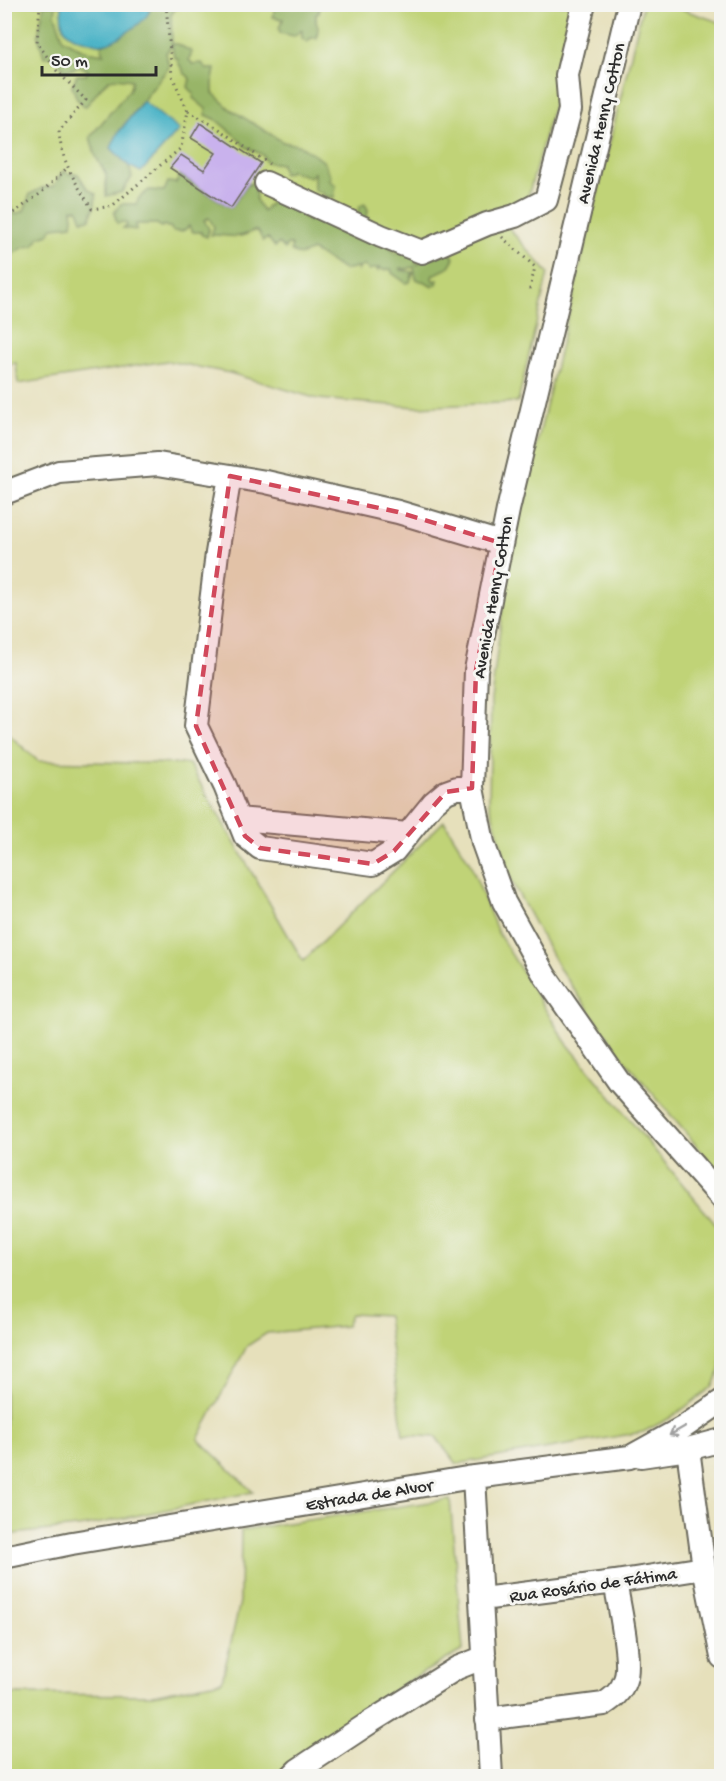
<svg xmlns="http://www.w3.org/2000/svg" width="726" height="1781" font-family="'Gochi Hand',sans-serif">
  <rect width="100%" height="100%" fill="#f6f6f2"/>
  <filter id="ink" filterUnits="userSpaceOnUse"><feTurbulence type="fractalNoise" baseFrequency=".0167" numOctaves="2"/><feDisplacementMap in="SourceGraphic" scale="12" xChannelSelector="R" yChannelSelector="G"/><feConvolveMatrix kernelMatrix="1 2 1 2 8 2 1 2 1" color-interpolation-filters="sRGB"/></filter>
  <filter id="wash" filterUnits="userSpaceOnUse"><feTurbulence type="fractalNoise" baseFrequency=".008" numOctaves="4" result="noise"/><feDisplacementMap in="SourceGraphic" scale="24" xChannelSelector="R" yChannelSelector="G"/><feGaussianBlur stdDeviation="1.35" result="paint"/><feColorMatrix in="noise" values="0 0 0 0 0 0 0 0 0 0 0 0 0 0 0 0 0 1.4 0 .05"/><feComposite in="paint" operator="in"/></filter>
  <g filter="url(#wash)">
    <rect width="100%" height="100%" fill="#e6e0bb"/>
    <path fill="#c0d377" stroke="#767f51" stroke-width="1.5" d="M5,5h290l21,17v-9h3v-8h262l-55,199 -26,14 48,55 -30,129 -102,5 -98,-8 -88,-26 -63,-12 -149,23 -2,-21 -11,2z
      M643,5h26l53,18 -1,1152 -98,-117 -64,-90 -47,-86 -23,-79 2,-103 17,-136z
      M5,731l33,30 151,3 114,197 141,-140 26,42 28,70 67,108 156,190v137l-9,19 -40,30 -29,15 -187,32 -20,-27 -33,-2 -16,-119 -36,-2 -5,12 -79,7 -20,13 -49,93 55,53 -167,34 -81,9z
      M450,1499l13,151 -58,33 -83,54 -38,39h-279v-82l148,1 69,-14 18,-79 1,-72z"/>
    <path fill="#98b568" stroke="#62704a" stroke-width="1.5" d="M303,4l16,1v8l-3,1v8l2,5 -1,11h-6l-4,4 -5,-4v-8l-8,6 -14,-3 -1,-5 4,-9 -11,-2 3,-7 -5,-5z
      M44,5h12l-1,9 8,25 22,12 19,3 -3,-9c19,-7 43,-22 52,-40h25l-7,10 1,29h6l14,8 -3,8 4,4 9,-1 4,6h9l-2,11v13l17,16 53,33 15,3 12,7 13,9 8,16 -2,3 7,5 -2,12h-9l-2,-4 -9,-3v-17l-4,4 -19,-6 -8,3 -2,-10 -15,-2 -3,-7 -19,-9 -5,-7 -24,-20 -9,-4v-6l-13,-11 1,-4 -6,-7 2,-8 -2,-3 -4,-3 -2,-5 -4,-5v-4l-4,-2 -2,-12 -6,8 3,14 -51,66 -7,15 18,18 3,11 -10,15 -16,4v-22l-10,-17 -6,-20 40,-48 2,-9c-30,-7 -29,9 -47,27l-8,-8 -5,-13 5,-11h9l2,-5 -8,-4 -14,5 -6,-7 -1,-9 -15,2 -6,-21z
      M63,171l7,3h8l9,14 9,6 -1,10 -5,15 -8,1 -4,-11h-6l1,9 -1,7 -19,2 -4,7 -10,3 -6,9c-11,0 -21,8 -28,15v-47l7,-6 3,6 9,-3 6,-17 12,-6 12,-2z
      M180,175l51,33 15,-22 5,-3 4,4 1,13 7,11 25,-26 13,20 -2,8 9,8v-13l47,12 5,-14 5,-2 3,6 -1,7 28,37 8,-4 12,7 2,8 7,-5 26,-8 4,6 -6,10 -15,7 -1,3 1,3 5,-1 -1,4 -5,3 -6,-5 -5,-1 -5,-2 -2,-12 -8,2 -5,-1v2l12,2 -3,10 -4,1 -14,-10 -1,-4 -8,1 -4,-3 -1,4 -2,-3 -7,2 -4,-4 -5,1 -2,4 -1,-4 -13,3 -32,-20c-8,4 -14,8 -21,0l1,-5h-5l-2,4 -6,-6 -4,4 -7,-9 -5,3 -5,-10h-5c-17,10 -25,3 -42,4l3,-8 -5,-9 -5,2 5,9 -2,8 -5,-2 -1,-3h-8l-4,-6c-5,6 -9,6 -16,5l-3,-4h-3l-2,-2 -4,2 -4,-3h-21v6l-13,-2 4,-3 -2,-3 -8,1 -3,-10 7,-9h15l3,-6 10,-8 15,1 4,-9 8,1z"/>
    <path fill="#48b2c6" stroke="#3a6e78" stroke-width="1.5" d="M62,5v-1l89,1c-1,3 -1,6 -3,9 -5,9 -35,30 -47,30 -4,1 -10,-2 -14,-3 -22,-5 -28,-13 -25,-36z
      M143,101l36,29 -38,42 -12,-6 -18,-18 7,-15z"/>
    <g id="blocks">
      <path fill="#c9b2ed" d="M200,123l61,40 -30,45 -61,-40 11,-13 23,15 12,-17 -25,-15z"/>
    </g>
  </g>
  <g filter="url(#ink)">
    <use href="#blocks" fill-opacity="0" stroke="#6c6a5d" stroke-width="1.5"/>
    <g fill="none" stroke-linecap="round" stroke-linejoin="round">
      <defs>
        <path id="minor" d="M629,4l-121,506 -32,160 -4,118 11,55 21,59 41,74 74,106 103,116
          M266,183l115,53 41,16 65,-28 28,-8 31,-16 24,-90 -3,-35 17,-71
          M230,476l-13,77 -21,173 29,60 20,50 15,12 113,16 21,-13 39,-48 13,-11 11,-4h15
          M4,493l55,-21 99,-8 108,18 132,30 103,31
          M238,819l170,15
          M688,1449l16,119 18,89
          M641,1456l47,-7 34,-9
          M474,1477l17,299
          M4,1557l68,-14 395,-65 163,-21 54,-30 38,-26
          M482,1599l133,-17 89,-14
          M487,1719l117,-15c9,-6 17,-12 21,-24 7,-17 -6,-76 -10,-98
          M292,1776l6,-6 74,-49 85,-53 28,-11"/>
      </defs>
      <use href="#minor" stroke="#6c6a5d" stroke-width="26"/>
      <path stroke="#6c6a5d" stroke-width="3" stroke-dasharray="1.5 4.5" stroke-linecap="butt" d="M40,4l-3,38 20,29 29,29 -27,31c2,31 17,52 33,78l20,-3 69,-58 7,-37 -16,-35 -6,-72
        M188,111l30,17 51,36
        M4,220l37,-27 26,-25
        M502,237l33,30 -6,26"/>
      <use href="#minor" stroke="#fff" stroke-width="22"/>
    </g>
    <defs><path id="oneway-shaft" d="M-6 0H5M1.5-3L5.5 0L1.5 3" fill="none" stroke-width="1.6" stroke-linecap="round" stroke-linejoin="round" transform="scale(1.5)"/></defs>
    <use stroke="#a0a0a0" href="#oneway-shaft" transform="translate(677 1431) rotate(150)"/>
  </g>
  <path fill="#d1495b" fill-opacity="0.2" stroke="#d1495b" stroke-width="4.5" stroke-dasharray="12 8" stroke-linejoin="round" d="M230,476l168,36 103,31 -25,127 -4,118 -26,4 -52,59 -21,13 -113,-16 -15,-12 -49,-110z"/>
  <g text-anchor="middle" stroke-width="6" stroke-linejoin="round" paint-order="stroke">
    <g font-size="18" fill="#2b2b2b" stroke="#f6f6f2">
      <text transform="translate(600 123) rotate(-77)" y="6">Avenida Henry Cotton</text>
      <text transform="translate(492 597) rotate(-80)" y="6">Avenida Henry Cotton</text>
      <text transform="translate(369 1494) rotate(-9)" y="6">Estrada de Alvor</text>
      <text transform="translate(593 1584) rotate(-8)" y="6">Rua Rosário de Fátima</text>
    </g>
  </g>
  <rect width="726" height="1781" fill="none" stroke="#f6f6f2" stroke-width="24"/>
  <path d="M42 66v9h114v-9" fill="none" stroke="#2b2b2b" stroke-width="3"/>
  <text x="51" y="66" font-size="18" fill="#2b2b2b" stroke="#f6f6f2" stroke-width="4.5" paint-order="stroke">50 m</text>
</svg>
